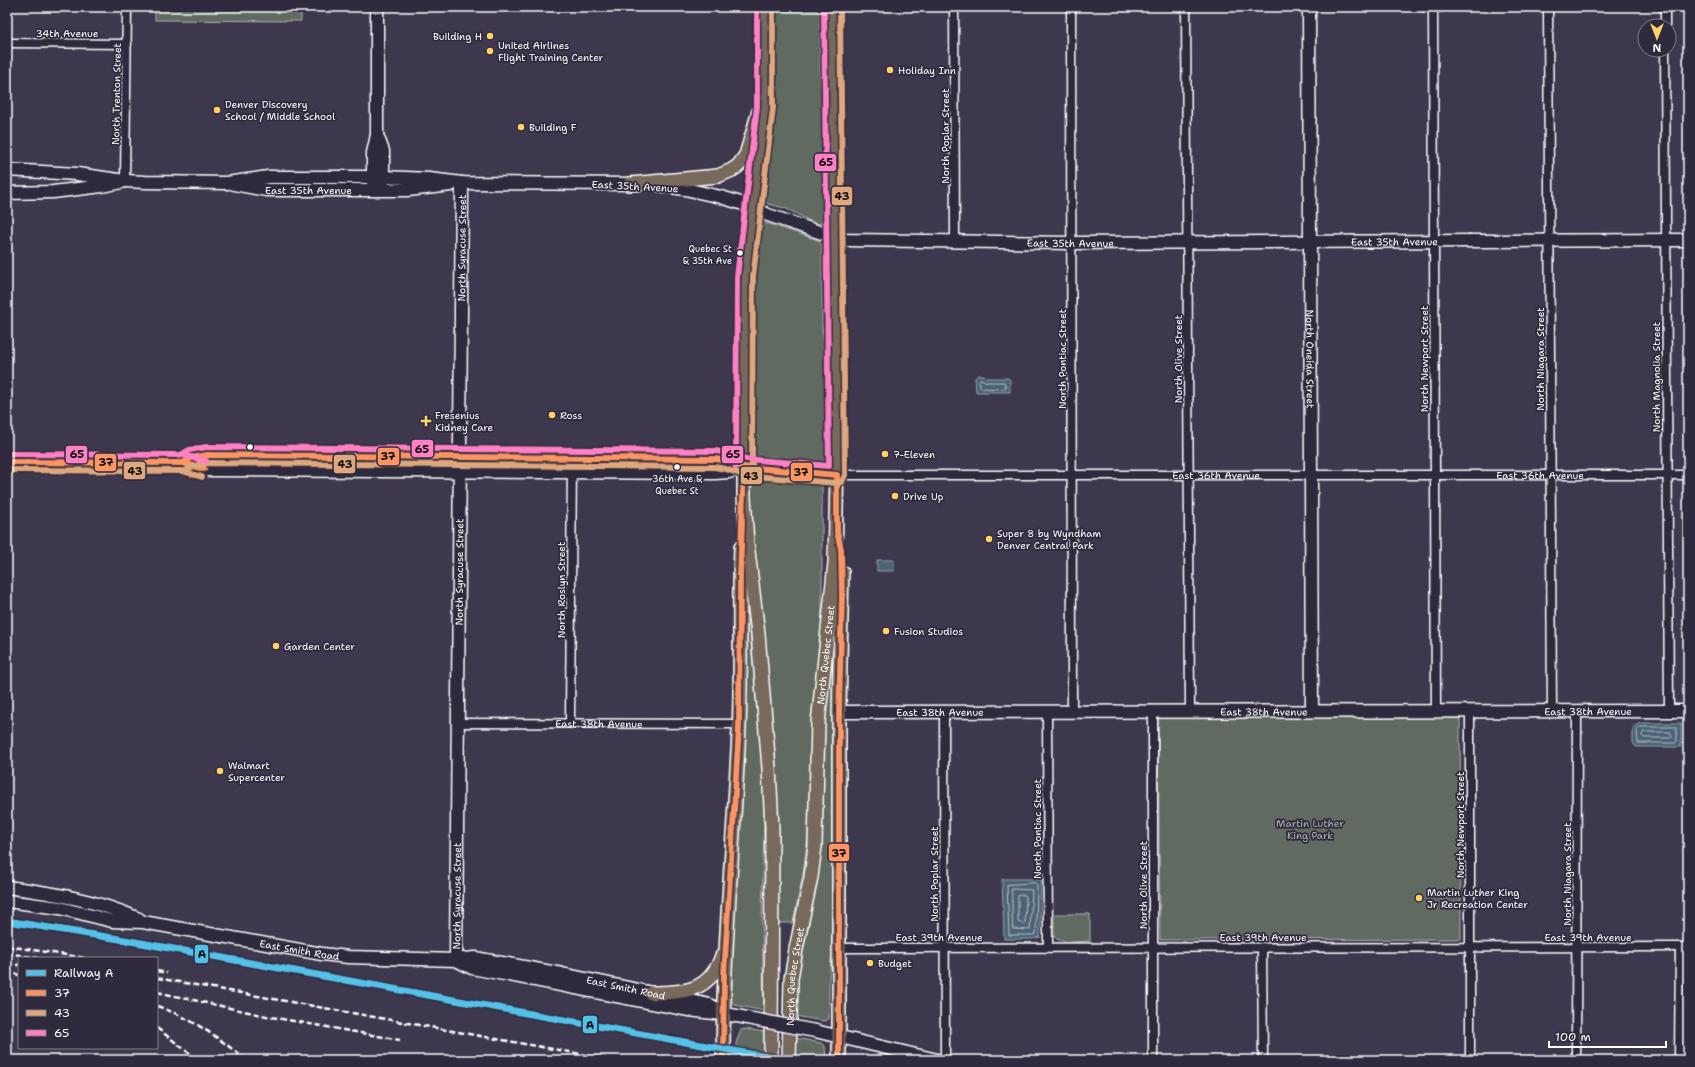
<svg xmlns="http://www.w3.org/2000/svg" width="1695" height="1067" font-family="'Shantell Sans',sans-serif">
  <rect width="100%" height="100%" fill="#3d384e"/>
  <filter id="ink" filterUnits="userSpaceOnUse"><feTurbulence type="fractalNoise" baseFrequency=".025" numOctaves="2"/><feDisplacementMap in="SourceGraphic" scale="8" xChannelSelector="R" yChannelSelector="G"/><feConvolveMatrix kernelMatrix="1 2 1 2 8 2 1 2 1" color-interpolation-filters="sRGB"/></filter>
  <g filter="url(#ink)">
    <path fill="#606b60" stroke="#b0b5b0" d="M155,7h146v14l-146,-1z
      M776,9l40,1 4,4v60l5,52 1,88 -1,4 -5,6 -6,-1 -29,-15 -17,-4 -6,-7 8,-62 3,-46 -1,-76z
      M766,223l52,17 2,2 2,4v78l4,48 1,89 -1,4 -3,1 -20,-1 -26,-8 -21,-1 -5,-6v-147l5,-71 3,-6z
      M760,477l59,6 3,2v137l-10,88 -4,126 -5,37 -10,50h-17l-25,-414c0,-11 -4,-27 9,-32z
      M746,593l14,142 4,65 -2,126 2,85 -29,-6 -6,-7 7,-103z
      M834,633l-1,311 -4,34v41l-5,2 -29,-5 3,-44 21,-109 3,-37 3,-124z
      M1460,717l1,222 -301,1 -2,-222z
      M1054,914h36v27c-10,0 -30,4 -36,-5z
      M745,1029l19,3v20l-28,-5v-4l5,-13z
      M796,1038l25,5 4,3 1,14h-20l-10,-2z"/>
    <path fill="#4b6474" stroke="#93a2ac" d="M978,375h6l3,3h21l2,2v12h-34l-1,-14z
      M877,560h17v11h-17z
      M1640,723h41v24h-45l-3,-4v-16z
      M1002,879h39l-1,58 -8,2h-28z"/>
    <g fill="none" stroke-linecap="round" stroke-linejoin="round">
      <path stroke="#b7c1c7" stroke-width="1" d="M981,379l6,3h17l2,5 -2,2 -23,-1 -2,-7z
        M1640,727h36l1,14 -2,2h-37l-1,-13z
        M1644,732h26l2,4 -2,2h-26l-2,-2z
        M1035,883l2,2 -1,49 -4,1h-23l-2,-50z
        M1012,889l20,1 -2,40 -17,-1z
        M1020,895h4l2,1 -1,26 -1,2 -6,-2v-26z"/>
      <defs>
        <g id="street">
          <path d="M954,7l1,235"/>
          <path d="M1071,7l1,704"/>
          <path d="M1186,7l4,704"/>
          <path d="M1424,7h17"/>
          <path d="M1433,7l3,704"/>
          <path d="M1548,7l4,704"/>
          <path d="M1665,7v19"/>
          <path d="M7,43l120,1"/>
          <path d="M1665,50l4,661"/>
          <path d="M125,181l2,-174"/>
          <path id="s1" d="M837,475h851"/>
          <path d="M944,711l1,349"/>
          <path d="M1047,711l1,236"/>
          <path d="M1153,711v349"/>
          <path id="s2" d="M458,723l281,1"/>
          <path d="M570,723l2,-265"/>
          <path d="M1262,947l1,113"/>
          <path d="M839,948l849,-1"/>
          <path d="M1470,1060v-349"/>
          <path d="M1576,1060l1,-349"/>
          <path d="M1679,1060l1,-113"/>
        </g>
        <g id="secondary">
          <path id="s3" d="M1309,7l3,703"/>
          <path d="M377,135l6,16v34"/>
          <path d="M7,170l70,4 48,7 20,1 82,1 41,-6h115l46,2 33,4 178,1"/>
          <path id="s4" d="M234,184l32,6h142l43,-5"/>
          <path d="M373,185v-32l4,-18v-128"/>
          <path id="s5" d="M659,185l26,4 36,8 32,10 15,8 66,22 13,3 224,3 617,-3"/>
          <path d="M7,193l46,-1 49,-6 20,-4"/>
          <path d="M7,462l176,1 15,5 9,2 508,3 14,-1 15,-5"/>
          <path d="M183,463l8,-5 16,-3 508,4 13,2 16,6 93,8"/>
          <path id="s6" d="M839,712l849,-1"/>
          <path d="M7,887c45,6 90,13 132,32"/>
          <path id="s7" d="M7,901l53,7 52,13 31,1 179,32 26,3 108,3 19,-2 87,16 148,31 13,8"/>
          <path id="s8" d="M456,960l6,-777"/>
          <path d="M456,960l16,8c70,13 141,28 212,41 21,4 42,4 63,9"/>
          <path d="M815,1031l122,29"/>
        </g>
        <g id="primary">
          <path d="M765,7v100l-4,46 -13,94 -4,47v203l3,46 11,91 11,134 3,60 -1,232"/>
          <path d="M630,184l88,-8 14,-6 6,-4 8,-11 13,-44"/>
          <path d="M651,993c33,-1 58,0 71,-37"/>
          <path d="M723,1060c0,-111 11,-221 16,-332 3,-60 -1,-120 2,-181"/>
          <path id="s9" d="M789,1060l2,-81 5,-30 15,-72 4,-31 3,-123 17,-160 2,-100 -5,-456"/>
          <path d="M839,1060v-348l3,-140"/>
        </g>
      </defs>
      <use href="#street" stroke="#fff" stroke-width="11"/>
      <use href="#secondary" stroke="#fff" stroke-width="15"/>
      <use href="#primary" stroke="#fff" stroke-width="16"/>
      <use href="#street" stroke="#2f2a3d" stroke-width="8"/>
      <use href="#secondary" stroke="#2f2a3d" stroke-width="12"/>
      <use href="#primary" stroke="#77695c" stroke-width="13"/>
      <path stroke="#fff" stroke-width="2.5" stroke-dasharray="6 3" stroke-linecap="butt" d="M7,946l79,12
        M7,953l31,5
        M7,964l12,1
        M7,971l12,4
        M157,971l10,2
        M157,978l457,82
        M157,992l114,25 129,23
        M157,1006c34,12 61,31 89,54
        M157,1028l41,32"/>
      <defs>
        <path id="secondary-bridge" d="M747,1018l68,13"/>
      </defs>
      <use href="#secondary-bridge" stroke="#fff" stroke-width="15" stroke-linecap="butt"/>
      <use href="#secondary-bridge" stroke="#2f2a3d" stroke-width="12"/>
      <defs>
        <path id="bus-1" d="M7,462l176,1 21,6
          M183,463l8,-5 16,-3 508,4 13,2 16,6 93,8v57l4,17 1,46 -3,117v348
          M723,1060l1,-84 15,-249 1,-150 4,-110"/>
        <path id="bus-2" d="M752,467l1,-190 20,-169v-101
          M7,470l175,1 20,6
          M187,470l7,-4 14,-3 506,4 12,2 17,6 93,8 6,-1 3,-7 -5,-468"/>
        <path id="bus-3" d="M7,454l176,1 23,6
          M179,456l10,-6 18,-3 508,4 15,2 16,6 83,7 -5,-459
          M736,467l1,-190 20,-170v-100"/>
      </defs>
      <use href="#bus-1" stroke="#2f2a3d" stroke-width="9"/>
      <use href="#bus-2" stroke="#2f2a3d" stroke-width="9"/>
      <use href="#bus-3" stroke="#2f2a3d" stroke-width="9"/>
      <use href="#bus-1" stroke="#fb9564" stroke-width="6"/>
      <use href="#bus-2" stroke="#dfa77e" stroke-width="6"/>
      <use href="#bus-3" stroke="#ff80c5" stroke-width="6"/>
      <defs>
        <path id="rail-1" d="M7,921l112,18 665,121"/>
      </defs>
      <use href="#rail-1" stroke="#2f2a3d" stroke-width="10"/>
      <use href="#rail-1" stroke="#54c0e8" stroke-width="7"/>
    </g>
  </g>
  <g fill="#ffd166" stroke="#2f2a3d" stroke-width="1.5">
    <circle cx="490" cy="36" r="4"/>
    <circle cx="490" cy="51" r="4"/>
    <circle cx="890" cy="70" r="4"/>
    <circle cx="217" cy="110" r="4"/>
    <circle cx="521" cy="127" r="4"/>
    <circle cx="552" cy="415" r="4"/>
    <path d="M424 415h4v4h4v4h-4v4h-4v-4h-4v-4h4z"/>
    <circle cx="885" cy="454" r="4"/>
    <circle cx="895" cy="496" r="4"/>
    <circle cx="989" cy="539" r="4"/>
    <circle cx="886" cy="631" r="4"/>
    <circle cx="276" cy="646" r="4"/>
    <circle cx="220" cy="771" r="4"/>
    <circle cx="1419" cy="898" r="4"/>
    <circle cx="870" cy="963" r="4"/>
  </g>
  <g fill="#fff" stroke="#2f2a3d" stroke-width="1.5">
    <circle cx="740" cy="253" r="3.5"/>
    <circle cx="250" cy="447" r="3.5"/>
    <circle cx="677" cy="467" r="3.5"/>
  </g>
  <g text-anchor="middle" stroke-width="3.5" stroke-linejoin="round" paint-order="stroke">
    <g font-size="9" fill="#fff" stroke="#2f2a3d" text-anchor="end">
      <text x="732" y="252">Quebec St<tspan x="732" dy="12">&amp; 35th Ave</tspan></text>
      <text x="677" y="482" text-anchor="middle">36th Ave &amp;<tspan x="677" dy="12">Quebec St</tspan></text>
    </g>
    <g font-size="10" fill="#fff" stroke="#2f2a3d">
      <text x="67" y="37">34th Avenue</text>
      <text transform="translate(116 94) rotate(-89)" y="4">North Trenton Street</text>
      <text transform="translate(945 136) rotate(-90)" y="4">North Poplar Street</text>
      <text transform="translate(635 186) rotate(3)" y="4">East 35th Avenue</text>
      <text dy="4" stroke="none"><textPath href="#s4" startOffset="75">East 35th Avenue</textPath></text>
      <text dy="4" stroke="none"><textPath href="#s5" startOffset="744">East 35th Avenue</textPath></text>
      <text dy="4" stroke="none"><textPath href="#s5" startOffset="420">East 35th Avenue</textPath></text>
      <text dy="4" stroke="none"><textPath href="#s8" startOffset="712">North Syracuse Street</textPath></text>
      <text transform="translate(1062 359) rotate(-90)" y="4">North Pontiac Street</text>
      <text transform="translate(1178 359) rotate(-90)" y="4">North Olive Street</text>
      <text dy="4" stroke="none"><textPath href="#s3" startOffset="352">North Oneida Street</textPath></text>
      <text transform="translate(1424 359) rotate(-90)" y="4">North Newport Street</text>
      <text transform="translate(1540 359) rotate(-90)" y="4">North Niagara Street</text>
      <text transform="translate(1656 377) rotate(-90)" y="4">North Magnolia Street</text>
      <text dy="4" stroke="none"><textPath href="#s1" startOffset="703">East 36th Avenue</textPath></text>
      <text dy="4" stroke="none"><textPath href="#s1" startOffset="379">East 36th Avenue</textPath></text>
      <text dy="4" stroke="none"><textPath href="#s8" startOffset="388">North Syracuse Street</textPath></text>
      <text transform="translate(561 590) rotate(-90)" y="4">North Roslyn Street</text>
      <text dy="4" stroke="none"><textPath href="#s9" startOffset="408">North Quebec Street</textPath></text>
      <text dy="4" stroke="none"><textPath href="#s6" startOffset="101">East 38th Avenue</textPath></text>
      <text dy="4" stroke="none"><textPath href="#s6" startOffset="425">East 38th Avenue</textPath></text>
      <text dy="4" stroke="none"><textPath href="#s6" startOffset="749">East 38th Avenue</textPath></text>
      <text dy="4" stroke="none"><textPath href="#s2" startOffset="141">East 38th Avenue</textPath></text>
      <text transform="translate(1460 825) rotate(-90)" y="4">North Newport Street</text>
      <text transform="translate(1037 829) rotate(-90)" y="4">North Pontiac Street</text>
      <text transform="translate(934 874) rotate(-90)" y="4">North Poplar Street</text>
      <text transform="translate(1567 874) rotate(-90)" y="4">North Niagara Street</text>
      <text transform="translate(1143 885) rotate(-90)" y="4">North Olive Street</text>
      <text dy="4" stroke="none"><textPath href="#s8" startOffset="64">North Syracuse Street</textPath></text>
      <text x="939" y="941">East 39th Avenue</text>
      <text x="1263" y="941">East 39th Avenue</text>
      <text x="1588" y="941">East 39th Avenue</text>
      <text dy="4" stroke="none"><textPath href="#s7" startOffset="297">East Smith Road</textPath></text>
      <text dy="4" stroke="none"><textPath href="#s9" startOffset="84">North Quebec Street</textPath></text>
      <text dy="4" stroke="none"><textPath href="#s7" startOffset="627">East Smith Road</textPath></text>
    </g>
    <g font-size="10" fill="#fff" stroke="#2f2a3d" text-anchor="start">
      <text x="482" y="40" text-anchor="end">Building H</text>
      <text x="498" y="49">United Airlines<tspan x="498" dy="12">Flight Training Center</tspan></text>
      <text x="898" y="74">Holiday Inn</text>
      <text x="225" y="108">Denver Discovery<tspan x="225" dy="12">School / Middle School</tspan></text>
      <text x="529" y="131">Building F</text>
      <text x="435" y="419">Fresenius<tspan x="435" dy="12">Kidney Care</tspan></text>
      <text x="560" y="419">Ross</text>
      <text x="893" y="458">7-Eleven</text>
      <text x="903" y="500">Drive Up</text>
      <text x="997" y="537">Super 8 by Wyndham<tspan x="997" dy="12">Denver Central Park</tspan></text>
      <text x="894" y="635">Fusion Studios</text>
      <text x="284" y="650">Garden Center</text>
      <text x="228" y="769">Walmart<tspan x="228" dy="12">Supercenter</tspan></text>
      <text x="1427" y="896">Martin Luther King<tspan x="1427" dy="12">Jr Recreation Center</tspan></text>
      <text x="878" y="967">Budget</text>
    </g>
    <g font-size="10" fill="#b0b5b0" stroke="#2f2a3d">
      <text x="1310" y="827">Martin Luther<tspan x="1310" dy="12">King Park</tspan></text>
    </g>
  </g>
  <g stroke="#2f2a3d" stroke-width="1.5">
    <rect x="814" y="153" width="23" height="19" rx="4" fill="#ff80c5"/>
    <rect x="831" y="186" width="22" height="20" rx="4" fill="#dfa77e"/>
    <rect x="411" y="439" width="23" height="19" rx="4" fill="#ff80c5"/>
    <rect x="721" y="445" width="23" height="19" rx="4" fill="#ff80c5"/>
    <rect x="65" y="445" width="23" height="19" rx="4" fill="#ff80c5"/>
    <rect x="377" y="447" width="23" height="19" rx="4" fill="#fb9564"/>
    <rect x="94" y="453" width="23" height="19" rx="4" fill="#fb9564"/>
    <rect x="333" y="454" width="23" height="20" rx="4" fill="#dfa77e"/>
    <rect x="123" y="461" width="23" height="19" rx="4" fill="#dfa77e"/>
    <rect x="790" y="462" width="23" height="20" rx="4" fill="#fb9564"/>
    <rect x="740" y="466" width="23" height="19" rx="4" fill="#dfa77e"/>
    <rect x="828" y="843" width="22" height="19" rx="4" fill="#fb9564"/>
    <rect x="194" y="944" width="15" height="20" rx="4" fill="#54c0e8"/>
    <rect x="582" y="1015" width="16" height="19" rx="4" fill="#54c0e8"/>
  </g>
  <g font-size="11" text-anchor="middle" font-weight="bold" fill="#111">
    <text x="826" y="166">65</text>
    <text x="842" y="200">43</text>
    <text x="422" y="453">65</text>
    <text x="733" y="458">65</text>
    <text x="77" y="458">65</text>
    <text x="388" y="460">37</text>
    <text x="106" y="466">37</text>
    <text x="345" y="468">43</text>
    <text x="135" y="475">43</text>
    <text x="801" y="476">37</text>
    <text x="751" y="480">43</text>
    <text x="839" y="857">37</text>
    <text x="202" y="958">A</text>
    <text x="590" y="1029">A</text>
  </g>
  <rect width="1695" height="1067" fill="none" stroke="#2f2a3d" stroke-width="24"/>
  <rect x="12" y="12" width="1671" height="1043" fill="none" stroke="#fff" stroke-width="1.5" filter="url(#ink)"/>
  <rect x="18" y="957" width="140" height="92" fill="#2f2a3d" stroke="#827f8b"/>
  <rect x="26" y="970" width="20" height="6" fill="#54c0e8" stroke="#827f8b"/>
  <text x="54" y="977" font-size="12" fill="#ffffff">Railway A</text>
  <rect x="26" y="990" width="20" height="6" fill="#fb9564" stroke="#827f8b"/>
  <text x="54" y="997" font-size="12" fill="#ffffff">37</text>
  <rect x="26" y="1010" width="20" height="6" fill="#dfa77e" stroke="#827f8b"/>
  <text x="54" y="1017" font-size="12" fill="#ffffff">43</text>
  <rect x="26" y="1030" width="20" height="6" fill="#ff80c5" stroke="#827f8b"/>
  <text x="54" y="1037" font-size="12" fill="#ffffff">65</text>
  <g transform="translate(1657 38) rotate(180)"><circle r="19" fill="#2f2a3d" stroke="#827f8b"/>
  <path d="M0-3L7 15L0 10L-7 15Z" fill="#ffd166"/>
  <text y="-6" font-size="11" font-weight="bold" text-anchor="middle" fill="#ffffff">N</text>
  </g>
  <path d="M1549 1041v6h117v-6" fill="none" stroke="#ffffff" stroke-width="2"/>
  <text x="1555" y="1041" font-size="12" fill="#ffffff" stroke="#2f2a3d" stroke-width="3" paint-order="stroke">100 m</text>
</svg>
